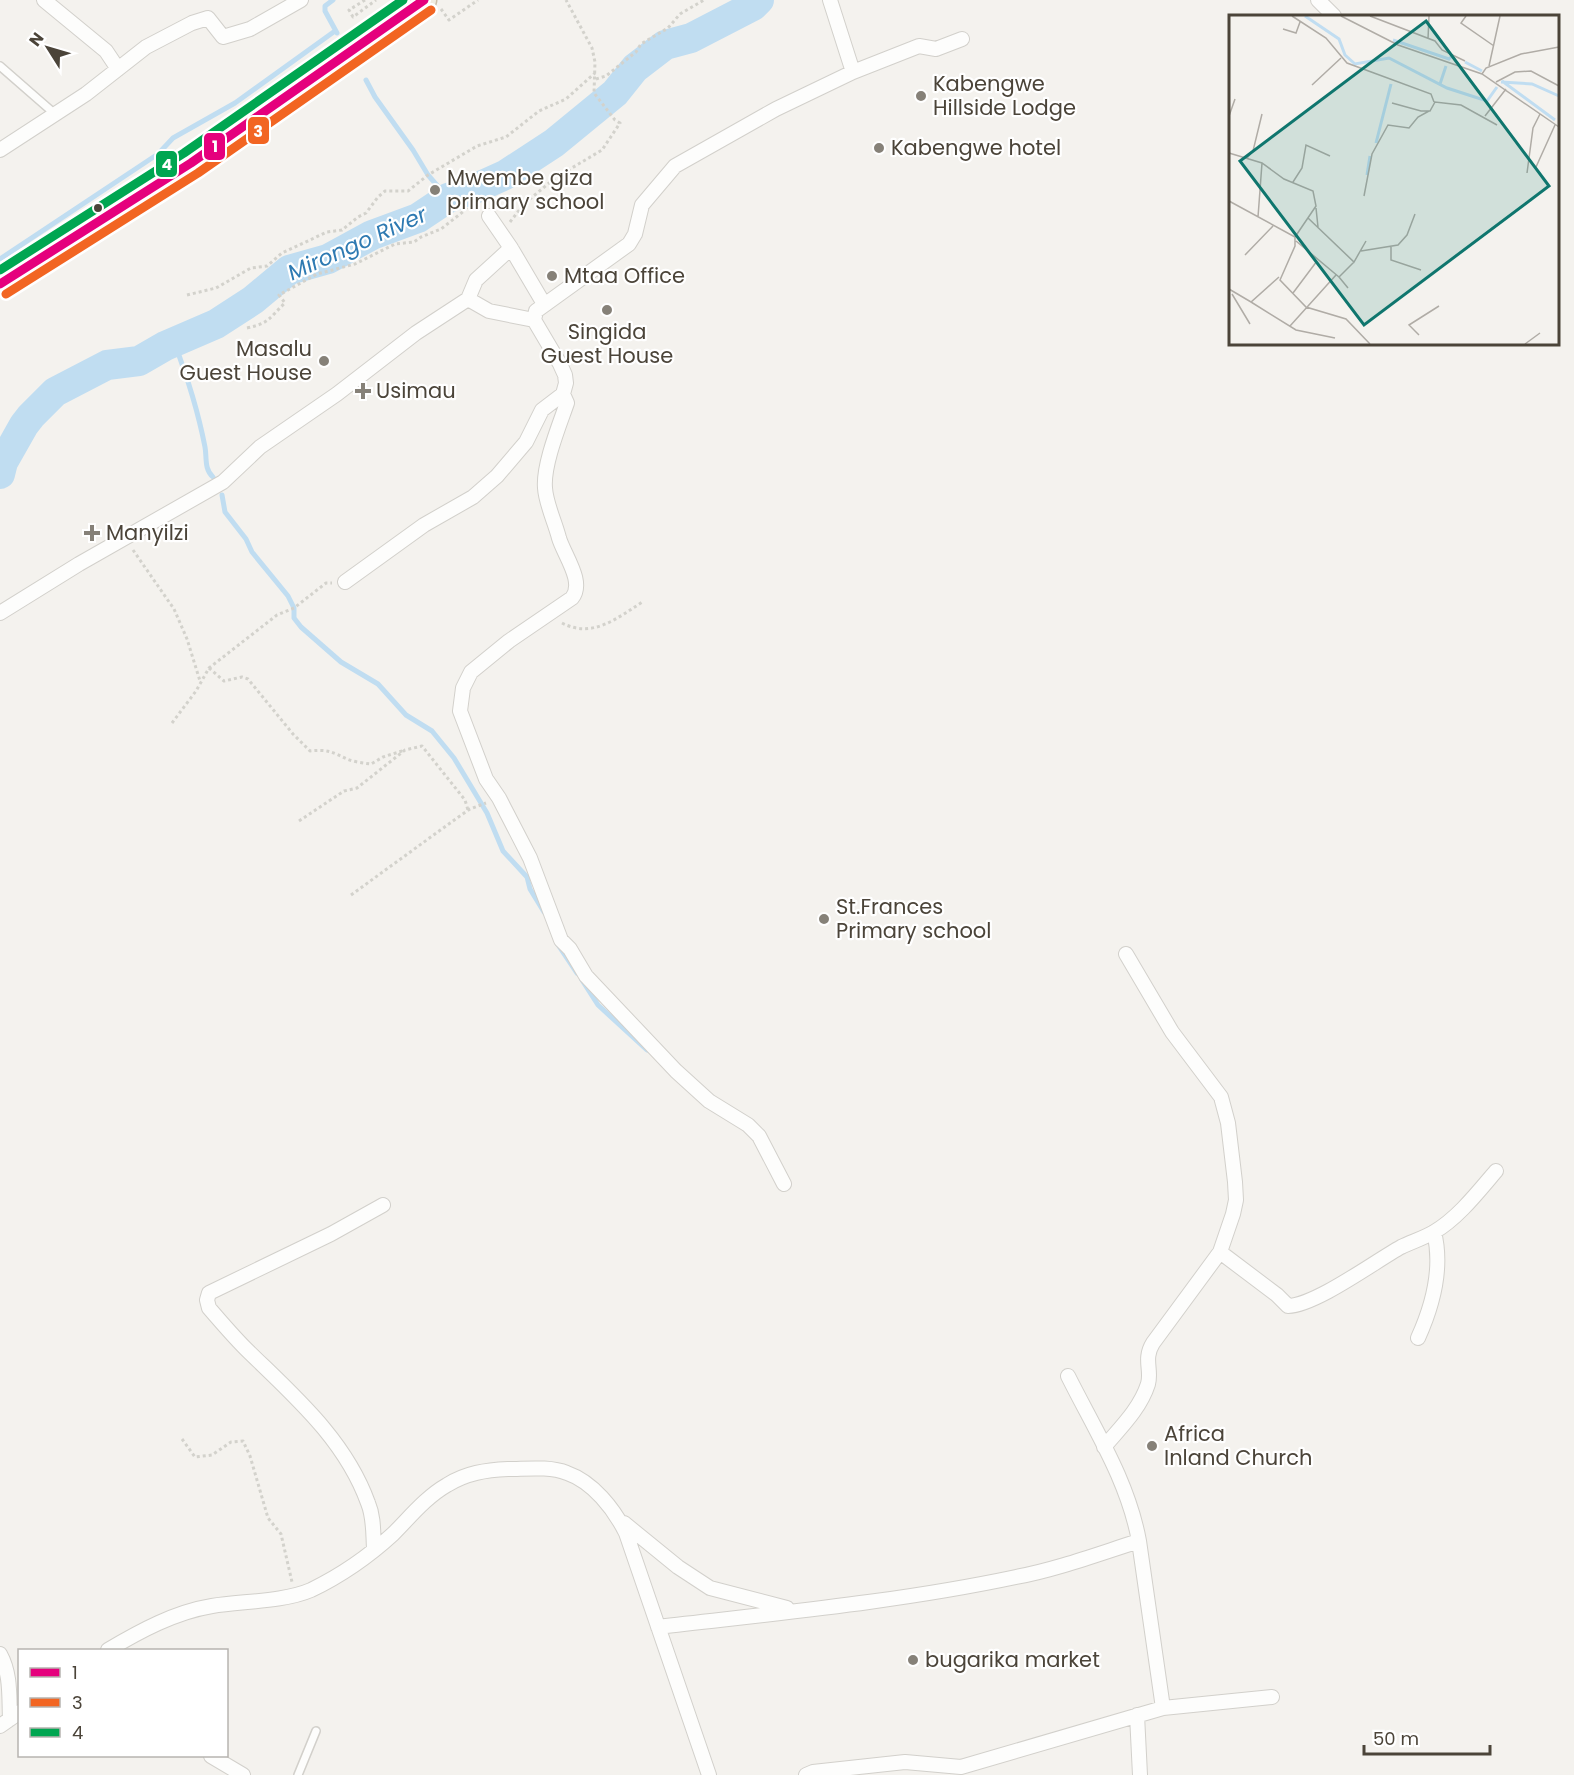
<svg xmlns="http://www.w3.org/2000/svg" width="1574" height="1775" font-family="Poppins,sans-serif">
  <rect width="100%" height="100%" fill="#f4f2ee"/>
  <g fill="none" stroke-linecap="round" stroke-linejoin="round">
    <path stroke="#c0ddf1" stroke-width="5" d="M333,0l-8,6v5l12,22
      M366,80l9,17 38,53 15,25 20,23
      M0,259l158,-105 15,-16 62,-35 100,-72
      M174,342c13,34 24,69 31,105 2,11 -1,22 8,30
      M222,495l3,17 21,27 6,13 36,44 6,12v10l7,9 40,35 37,22 28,31 26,16 22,27 33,55 16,38 24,26 3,12 14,23
      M557,943l20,30
      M582,980l16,25 49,45"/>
    <path stroke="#c0ddf1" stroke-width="30" d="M0,474l3,-12 21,-37 7,-9 24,-24 52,-27 32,-4 26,-15 51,-22 37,-24 36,-30 39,-11 44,-24 46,-17 30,-20 26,-9 31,-14 49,-32 61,-50 20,-25 30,-23 26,-7 62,-32 6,-6"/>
    <defs>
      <path id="service" d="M0,66l55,48
        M298,1775l18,-44"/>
      <path id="minor" d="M44,0l62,51 12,18
        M830,0l23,72
        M1318,0l16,16
        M0,150l86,-56 60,-47 46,-24 16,-5 15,19 27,-8 51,-29
        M489,216l22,32 33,56
        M468,299l8,-19 35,-32
        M563,394l4,9c-8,23 -24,62 -22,85 1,16 10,34 14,50 5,17 26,44 13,60l-63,43 -38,31 -8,16 -3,23 26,68 13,19 31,60 31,82 9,9 16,27 90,95 33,30 39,24 11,11 25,48
        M345,582l79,-57 49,-28 24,-21 29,-34 16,-32 21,-16 3,-11 -1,-8 -5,-11 -26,-44 2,-9 93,-67 6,-10 7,-29 33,-39 101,-57 77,-37 66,-26 17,3 26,-10
        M0,613l79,-49 144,-82 37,-35 77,-53 79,-61 52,-34 21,12 45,9
        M1220,1252l57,43 11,11c28,-1 86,-44 113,-59 10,-5 23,-9 33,-15 24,-14 44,-40 62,-61
        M1418,1338c15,-33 25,-70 16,-106
        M1104,1447c16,-19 36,-38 44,-63 4,-14 -5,-25 5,-41l67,-91 13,-38 3,-14 -1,-18 -7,-59 -7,-26 -49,-65 -46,-78
        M624,1523l54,44 32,21 77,20
        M1139,1541l24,167 109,-11
        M374,1548c-1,-15 0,-31 -6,-45 -23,-64 -75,-108 -122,-154 -13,-13 -25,-27 -37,-41l-2,-8 2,-7 122,-59 52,-29
        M658,1627c119,-14 240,-25 358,-50 42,-8 82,-23 123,-36 -11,-60 -44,-111 -71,-165
        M108,1650c32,-19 67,-38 104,-44 30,-5 71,-4 99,-16 29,-14 58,-34 82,-56 17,-17 33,-37 54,-49 19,-12 39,-15 61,-16 18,0 41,-3 59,4 26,9 47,36 59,60l83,242
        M0,1654c11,20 9,42 10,65
        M1137,1715l3,60
        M0,1726l20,-14
        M211,1756l32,19
        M806,1775l7,-3 92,-10 56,5 202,-59"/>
      <path id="trunk" d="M0,284l191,-121 233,-163"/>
    </defs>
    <use href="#service" stroke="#d2d0cb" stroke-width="10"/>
    <use href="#minor" stroke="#d2d0cb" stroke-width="16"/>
    <use href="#trunk" stroke="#ccbfa9" stroke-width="27"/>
    <path stroke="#d3d2cc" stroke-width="3" stroke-dasharray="3 3" stroke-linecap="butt" d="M365,0l-16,10 4,7 23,-17
      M441,9l8,11 29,-20
      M596,79l10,-3 30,-24 5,-8 27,-16 12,-14 24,-14
      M510,222l14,-18 31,-26 47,-28 18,-27 -5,-3 -21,-27 1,-31 -3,-14 -26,-48
      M187,295l29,-7 35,-20 16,-2 15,-13 45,-21 15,-2 16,-13 8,-4 12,-16 7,-6h23l20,-16 49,-29 29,-9 33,-26 27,-12 29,-26
      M247,328c23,-5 22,-10 38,-25l-6,-8 38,-21 38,-10 40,-20 19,-2 7,-5 20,-8 23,-18 12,-14 8,5
      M133,550l41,59 13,30 13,42
      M562,623c31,16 55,-5 82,-22
      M209,668l15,13 18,-4 6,2 45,55 17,17c18,-2 22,1 37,8 7,3 16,4 24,5l12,-7 22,-7
      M172,723l24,-32 13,-23 68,-53 17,-7 32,-25h6
      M299,821l45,-30 13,-3 48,-38 17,-4 43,54 3,10
      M351,895l106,-77 13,-9 16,-6
      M182,1439l13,18 17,-2 19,-13 12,-1 7,15 18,62 13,16 11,48"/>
    <use href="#service" stroke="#fdfdfc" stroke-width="7"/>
    <use href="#minor" stroke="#fdfdfc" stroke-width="14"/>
    <use href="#trunk" stroke="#f0ece0" stroke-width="24"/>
    <defs>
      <path id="bus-1" d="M0,284l191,-121 233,-163"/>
      <path id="bus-2" d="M6,294l192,-121 233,-163"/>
      <path id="bus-3" d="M0,270l184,-117 219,-153"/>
    </defs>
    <use href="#bus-1" stroke="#fff" stroke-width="14"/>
    <use href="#bus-2" stroke="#fff" stroke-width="14"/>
    <use href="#bus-3" stroke="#fff" stroke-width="14"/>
    <use href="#bus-1" stroke="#e5007d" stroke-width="9"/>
    <use href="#bus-2" stroke="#f26522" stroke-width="9"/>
    <use href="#bus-3" stroke="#00a651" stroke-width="9"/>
  </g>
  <g fill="#868178" stroke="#fff" stroke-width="2">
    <circle cx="921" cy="96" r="6"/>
    <circle cx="879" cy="148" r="6"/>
    <circle cx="435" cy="190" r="6"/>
    <circle cx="552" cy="276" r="6"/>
    <circle cx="607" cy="310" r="6"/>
    <circle cx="324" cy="361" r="6"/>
    <path d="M360 382h6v6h6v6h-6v6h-6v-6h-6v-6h6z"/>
    <path d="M89 524h6v6h6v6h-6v6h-6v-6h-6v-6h6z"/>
    <circle cx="824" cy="919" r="6"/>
    <circle cx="1152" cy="1446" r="6"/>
    <circle cx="913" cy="1660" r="6"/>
  </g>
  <circle fill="#4b4439" stroke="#fff" stroke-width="2" cx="98" cy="208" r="5"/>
  <g text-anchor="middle" stroke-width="4.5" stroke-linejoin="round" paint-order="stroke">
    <g font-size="21" fill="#4b4439" stroke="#fff" text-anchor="start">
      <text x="933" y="91">Kabengwe<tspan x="933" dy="24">Hillside Lodge</tspan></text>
      <text x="891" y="155">Kabengwe hotel</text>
      <text x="447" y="185">Mwembe giza<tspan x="447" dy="24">primary school</tspan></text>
      <text x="564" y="283">Mtaa Office</text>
      <text x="607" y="339" text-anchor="middle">Singida<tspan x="607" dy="24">Guest House</tspan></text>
      <text x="312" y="356" text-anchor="end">Masalu<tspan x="312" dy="24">Guest House</tspan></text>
      <text x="376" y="398">Usimau</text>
      <text x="106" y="540">Manyilzi</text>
      <text x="836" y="914">St.Frances<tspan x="836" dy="24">Primary school</tspan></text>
      <text x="1164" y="1441">Africa<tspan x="1164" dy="24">Inland Church</tspan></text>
      <text x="925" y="1667">bugarika market</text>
    </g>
    <g font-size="22" font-style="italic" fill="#2e7ab2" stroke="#fff">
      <text transform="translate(357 243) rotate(-24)" y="8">Mirongo River</text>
    </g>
  </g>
  <g transform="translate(1229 15)">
    <rect width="330" height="330" fill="#f4f2ee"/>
    <path fill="none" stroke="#c0ddf1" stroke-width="3" d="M76,1l34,23 6,16 10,9 34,-6 58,30 40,13 10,-14M164,25l56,19 3,-3M236,47l17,9M273,66l53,39M272,67l31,2 27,12M211,69l6,-18M147,128l15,-59M138,160l3,-19"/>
    <path fill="none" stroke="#b0aca6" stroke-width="1.5" d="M63,1l34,22 21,25 84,31 3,8M112,1l57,29 84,29 77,53M141,1l65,25 7,9 23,11M237,1l-5,7 33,23M54,14l13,4 4,-11M199,24l1,-23M260,51l11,-50M253,59l4,-6 35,-14 38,-7M267,67l19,-10 16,-1 28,15M83,70l29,-27M163,88l29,8h9l5,-9 26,3 36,20M0,101l6,-17M256,101l21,-27M0,138l33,10 22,16 29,12 3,15 -21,31M18,143l6,-7 9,-37M307,152l19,-42M298,158l6,-45 7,-14M64,167l9,-14 4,-23 24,11M135,181l8,-42 16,-29 21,3 9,-11 11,-6M0,186l66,36v9l-15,34 26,27 40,12 24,25M87,193l2,19M29,202l4,-54M79,203l46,44 12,-21M67,226l43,36M162,232v13l30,10M132,236l37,-6 9,-10 8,-21M16,240l28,-29M119,273l-9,-11 15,-15M0,274l22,13 28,-25M64,278l24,-32M3,279l18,30M22,287l45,28 39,8M61,311l46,-51M190,320l-10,-10 30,-19M296,329l15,-11"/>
    <path fill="#0f766e" fill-opacity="0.15" stroke="#0f766e" stroke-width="3" d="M197,6l123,165 -185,139 -124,-164z"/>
    <rect width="330" height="330" fill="none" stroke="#4b4439" stroke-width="3"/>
  </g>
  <g stroke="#fff" stroke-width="2">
    <rect x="247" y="116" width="23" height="29" rx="6" fill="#f26522"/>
    <rect x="203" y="132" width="23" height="29" rx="6" fill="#e5007d"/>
    <rect x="155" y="150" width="23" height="28" rx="6" fill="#00a651"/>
  </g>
  <g font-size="16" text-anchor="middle" font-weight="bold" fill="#fff">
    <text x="258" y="137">3</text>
    <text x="215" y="152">1</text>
    <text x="167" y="170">4</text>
  </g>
  <rect x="18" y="1649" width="210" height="108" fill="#ffffff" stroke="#b7b4b0" stroke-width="1.5"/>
  <rect x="30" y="1668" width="30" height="9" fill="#e5007d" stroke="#b7b4b0" stroke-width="1.5"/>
  <text x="72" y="1679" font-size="18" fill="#4b4439">1</text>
  <rect x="30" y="1698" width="30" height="9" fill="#f26522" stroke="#b7b4b0" stroke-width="1.5"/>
  <text x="72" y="1709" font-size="18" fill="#4b4439">3</text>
  <rect x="30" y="1728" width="30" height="9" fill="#00a651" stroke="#b7b4b0" stroke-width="1.5"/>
  <text x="72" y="1739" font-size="18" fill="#4b4439">4</text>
  <g transform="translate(48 48) rotate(307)" stroke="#ffffff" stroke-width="4.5" paint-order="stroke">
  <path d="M0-4.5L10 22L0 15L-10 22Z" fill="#4b4439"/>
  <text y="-9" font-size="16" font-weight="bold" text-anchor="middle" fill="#4b4439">N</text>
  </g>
  <path d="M1364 1745v9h126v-9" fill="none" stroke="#4b4439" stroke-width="3"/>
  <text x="1373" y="1745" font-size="18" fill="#4b4439" stroke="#ffffff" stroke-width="4.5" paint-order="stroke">50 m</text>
</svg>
